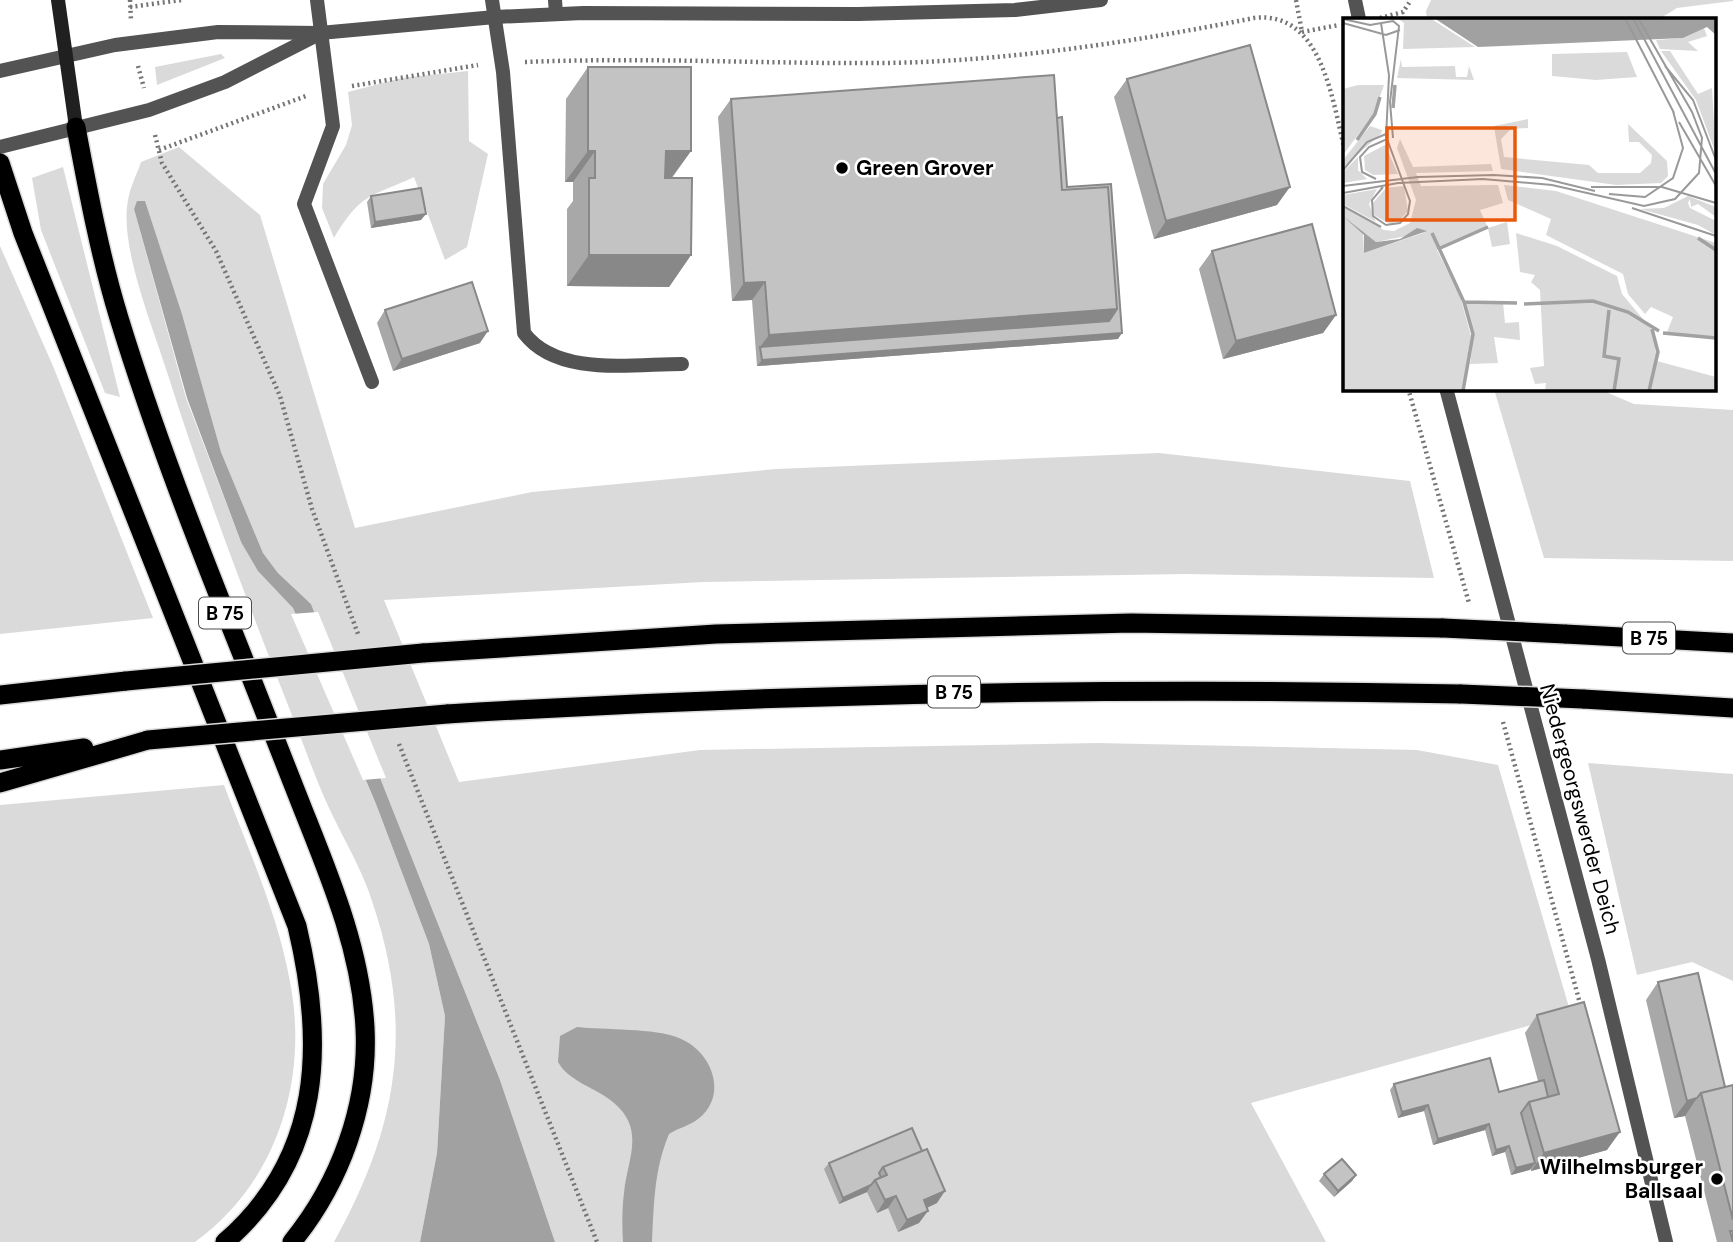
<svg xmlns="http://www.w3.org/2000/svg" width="1733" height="1242" font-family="'DM Sans',sans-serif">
  <rect width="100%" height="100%" fill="#fff"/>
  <path fill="#dadada" d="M1431,0h302v1l-56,7 -18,11h-232l-1,-8z
    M221,54l4,4 -68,27 -2,-18z
    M468,71l1,70 19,13 -21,93 -22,13 -31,-83c-45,21 -52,15 -80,61l-12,-30 1,-24 23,-39 6,-20 -4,-33 54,-14z
    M179,147l81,68 95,313 177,-36 244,-23 383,-16 251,28 24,97 -248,-4 -483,8 -319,18 75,182 241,-32 397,-7 320,7 81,15 73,249 -320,89 75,139h-771l-55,-162 -189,-476 -33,-31 -15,-20 -42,-101 -39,-138 -37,-112 -7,-1 -4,8 52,189 55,144 52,66 83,196 53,140 16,72 -8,137 -17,89h-86c64,-115 81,-214 38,-341 -10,-32 -29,-63 -43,-93 -12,-26 -22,-54 -32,-80 -46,-117 -92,-236 -130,-356 -14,-45 -48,-126 -39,-172 2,-13 9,-26 13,-38z
    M63,167l57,230 -15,-4 -64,-163 -9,-52z
    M0,246l53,120 100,252 -153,16z
    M1494,389h105l35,15 99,6v151l-189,-3z
    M1588,763l145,11v207l-41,-19 -55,13z
    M224,785c24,64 54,129 66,197 19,97 -13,201 -95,260h-195v-437z"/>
  <path fill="#a1a1a1" d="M137,201h8l37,113 39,138 42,101 15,20 33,31 189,476 55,162h-135l17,-89 8,-137 -16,-72 -53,-140 -83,-196 -35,-37 -17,-29 -54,-144 -53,-189z
    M577,1027c26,3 79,1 102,11 33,13 50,57 19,81 -9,7 -20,9 -29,15 -15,36 -15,70 -17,108h-29c-1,-16 -1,-33 1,-49 3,-33 22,-63 -10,-90 -17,-15 -45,-21 -56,-41l2,-26z"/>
  <path fill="#fff" d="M318,612l68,166 -23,2 -72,-166z"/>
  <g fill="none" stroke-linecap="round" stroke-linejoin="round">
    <defs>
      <path id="trunk" d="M76,127c12,64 24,129 43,191 35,114 78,224 122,334 21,54 42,107 63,160 28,70 57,140 61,216 4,77 -25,155 -73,214
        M0,163l23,70 274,693c28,118 26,231 -72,316
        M1565,634l168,9
        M423,653l293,-19 415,-11 312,5
        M0,695l126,-14
        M1583,699l150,9
        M447,714c338,-21 675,-27 1014,-20
        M0,760l84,-12
        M0,783l148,-43"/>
    </defs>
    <use href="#trunk" stroke="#dbdbdb" stroke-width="22"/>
    <path stroke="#757575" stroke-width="4.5" stroke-dasharray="2 3.5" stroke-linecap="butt" d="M130,0l1,20
      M1296,0l6,32
      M130,7l52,-7
      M1380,18l23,-6 8,-12
      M1302,32l37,-7
      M525,62c121,-5 241,2 361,1 123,-2 247,-21 368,-45 67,-8 78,80 90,129
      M138,66l6,22
      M352,86l126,-21
      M155,135l7,28 54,88 64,145 32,113 46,125
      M159,150l147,-54
      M1408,388l61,215
      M1503,722l78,285
      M399,744l198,498"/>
    <path stroke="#535353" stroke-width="14" d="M317,0l16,126 -29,78 68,178
      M492,0l11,72 21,261c33,44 108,31 158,31
      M555,0l1,14"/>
    <path stroke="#535353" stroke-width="14" d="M1355,0l4,19
      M0,71l115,-26 103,-13 102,1 175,-16 88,-4 275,1 157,-4 86,-10
      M0,147l149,-37 76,-28 94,-48
      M1446,388l152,571 68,283"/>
    <path stroke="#202020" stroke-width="14" d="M58,0l18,127"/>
    <use href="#trunk" stroke="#000" stroke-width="19"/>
    <defs>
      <path id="trunk-bridge" d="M1443,628l122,6
        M126,681l297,-28
        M1461,694l122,5
        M148,740l299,-26"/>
    </defs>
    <use href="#trunk-bridge" stroke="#dbdbdb" stroke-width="22" stroke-linecap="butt"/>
    <use href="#trunk-bridge" stroke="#000" stroke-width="19"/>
  </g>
  <path fill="#a8a8a8" d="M588,67l103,84 -19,27 19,77 -22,32 -102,-1v-77l6,-8v-19h-8l1,-83z
    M1127,79l150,126 -123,34 -40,-142z
    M731,99l326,19 10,69 51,152 -361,27 -5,-66 -20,1 -14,-184z
    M371,196l50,24 -50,8 -4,-26z
    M1212,251l124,64 -13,18 -100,26 -24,-90z
    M385,310l95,33 -87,28 -16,-48z
    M1658,982l67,105 8,-2v157h-16l-32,-126 -11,2 -28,-118z
    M1537,1015l70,135 -76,21v-2l-20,6 -6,-23 -13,4 -7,-26 -52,15 -9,-34 -26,7 -8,-28 4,-6 105,8 39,-11 -13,-48z
    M912,1128l25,75 -10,5 -8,15 -21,9 -10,-24 -11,5 -10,-21 -28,12 -15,-35 5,-6z
    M1324,1174l32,1 -4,6 -18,16 -15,-16z"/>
  <path fill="#888" d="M588,151h7l-22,31h-8z
    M666,151h25l-23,31h-24z
    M1290,187l-13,18 -123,34 12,-18z
    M426,214l-5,6 -50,8 4,-6z
    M589,255h102l-22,32 -102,-1z
    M765,282l-13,18 -20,1 12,-18z
    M1117,309l-13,18 -344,20 9,-12z
    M1336,315l-13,18 -100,26 13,-18z
    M488,331l-8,12 -87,28 9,-12z
    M1122,333l-4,6 -361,27 5,-6z
    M1697,1098l-12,18 -11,2 13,-17z
    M1428,1105l-4,6 -26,7 4,-6z
    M1489,1124l-4,6 -52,15 5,-6z
    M1620,1132l-13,18 -76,21 13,-18z
    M1509,1146l-4,6 -13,4 4,-6z
    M1535,1163l-5,7 -19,5 5,-7z
    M1356,1175l-4,6 -18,16 4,-6z
    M871,1185l-4,7 -28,12 4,-6z
    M945,1191l-8,12 -22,10 9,-13z
    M896,1196l-8,12 -11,5 8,-13z
    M928,1211l-9,12 -21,9 9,-12z"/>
  <path fill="#c3c3c3" stroke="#888" stroke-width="2" d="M1250,45l40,142 -124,34 -39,-142z
    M588,67h103v84h-25l-1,27h27l-1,77h-102v-77h6v-27h-7z
    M1054,75l8,115 46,-3 9,122 -348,26 -4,-53 -21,1 -13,-184z
    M1062,117l5,70 44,-3 11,149 -360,27 -2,-13 349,-26 8,-12 -9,-122 -46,3 -5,-72z
    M421,188l5,26 -51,8 -4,-26z
    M1312,224l24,91 -100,26 -24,-90z
    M472,282l16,49 -86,28 -17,-49z
    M1698,973l27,114 -24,6 -4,5 -10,3 -29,-119z
    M1584,1002l36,130 -76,21 -15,-51 30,-8 -22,-79z
    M1490,1058l9,34 45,-12 4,17 -19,5 -8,11 14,50 -19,5 -7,-22 -13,4 -7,-26 -51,15 -10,-34 -26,7 -8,-28z
    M1733,1085v135l-32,-127z
    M912,1128l10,23 -39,16 -4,6 2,4 -6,3 -4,5 -28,13 -14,-35z
    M927,1149l18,42 -21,9 4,11 -21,9 -11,-24 -11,4 -10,-20 12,-5 -4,-8z
    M1342,1159l14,16 -18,16 -14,-17z
    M1730,1231h3v11z"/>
  <g fill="#000" stroke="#fff" stroke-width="2.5">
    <circle cx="842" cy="168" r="7"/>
    <circle cx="1717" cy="1179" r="7"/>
  </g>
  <g text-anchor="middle" stroke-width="5" stroke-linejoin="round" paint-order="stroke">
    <g fill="#fff" stroke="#4c4c4c" stroke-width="2">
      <rect x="199" y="597.5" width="52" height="31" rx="5"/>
      <rect x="1623" y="622.5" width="52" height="31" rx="5"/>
      <rect x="928" y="676.5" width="52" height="31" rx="5"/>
    </g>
    <g font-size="19" font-weight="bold" fill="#000">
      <text x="225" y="620">B 75</text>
      <text x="1649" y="645">B 75</text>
      <text x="954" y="699">B 75</text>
    </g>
    <g font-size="21" font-weight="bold" fill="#000" stroke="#fff" text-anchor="start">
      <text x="856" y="175">Green Grover</text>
      <text x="1703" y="1174" text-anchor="end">Wilhelmsburger<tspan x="1703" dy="24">Ballsaal</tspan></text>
    </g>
    <g font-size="21" fill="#000" stroke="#fff">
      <text transform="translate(1580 809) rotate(75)" y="7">Niedergeorgswerder Deich</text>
    </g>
  </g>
  <g transform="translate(1343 18)">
    <rect width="373" height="373" fill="#fff"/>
    <path d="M54,0h33l45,29 -72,2 1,-26zM361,10l3,8 -19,6 10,9 -38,-2 -4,-9 27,-2zM318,33h9l28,43 14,-6 4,66 -20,-54zM284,34l10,25 -41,3 -44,-4v-22zM58,41l1,8 53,-1 1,11h11l2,-11 5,14 -77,-2zM15,67h26l-10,28 -31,42v-66zM185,101v9l-17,1 -10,10 3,18 85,8 9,8h42l11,-10 1,-8 -13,-13h-10l-1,-18 39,37 1,15 -7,7 -45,2 -115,-16 -7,-43zM27,108l12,4 -1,4 -38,33v-7zM57,121l13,28 78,-3 2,7 -77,2 5,13 77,-1 5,18 -23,7 8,18 19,-6 3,22 -18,3 -4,-19 -51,22 23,46 11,40 -9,55h-119v-184l41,23 10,1 16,-8 6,-23 -19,-52zM20,214l13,10 50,-10 -62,21zM42,127l13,29 -25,1 -8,-5 -1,-14zM15,139v13l9,9 -24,4v-11zM161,167l52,6 160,52v96l-49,-7 6,-15 -22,-10 -6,7 -17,-20 -5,-20 -77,-39 5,-16 -43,-19zM61,168l4,25 -9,10 -9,3 -16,-9 -2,-11 14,-16zM34,171l-8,15 7,18 -33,-18v-9zM345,178l28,11v10l-18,-13 -7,3 -1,-8 -2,4 2,5 26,13v14l-18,-10 -58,-16 24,-1zM173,215l41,13 60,30 5,18 31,37 4,30 59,16v14h-171l1,-8 -11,1 -5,-16 14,-2 -4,-76 -9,-8 4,-7 -15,-3zM122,283l38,1 2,21 14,-1 1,18 -26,-3 4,26 -28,1 4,-29z" fill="#dadada" fill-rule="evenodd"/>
    <path d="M91,0h282v17l-9,-8 -24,11 -205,9zM0,198l33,26 24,-3 17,-11 10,3 -63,22v-18z" fill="#a1a1a1"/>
    <path fill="none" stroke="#a1a1a1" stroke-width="3.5" d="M50,90l2,-23M14,122l18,-26 5,-17M89,215l32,69 9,32 -10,57M355,220l18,12M95,231l50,-22M122,284l52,1M181,286l69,-3 35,11 31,19M266,292l-5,46 15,3 -5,32M320,315l53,5M306,373l9,-39 -6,-23"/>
    <path fill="none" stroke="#999" stroke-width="2" d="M282,0l49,95M290,0l83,156M0,1l27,6 23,-4 6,5 -9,76 3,36M0,5l43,12 14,-5M38,5l8,52 -3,63M322,48l28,34 23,60M336,104l37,64M0,152l24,-28 19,-8M33,161l-14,-7 -2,-15 9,-10 18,-8 23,62 -2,13 -8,9 -14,2 -13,-9 -1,-16 11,-13M0,168l75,-9 76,-2 48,3 53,13M248,169h71l54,16M0,175l55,-10 85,-4 69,6 92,21 31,-7 24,-26 3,-35 -10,-26 -54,-94M266,176l36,3 28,-19 10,-30 -10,-37M0,188l38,21M289,190l84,28"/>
    <path fill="#e8590c" fill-opacity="0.15" stroke="#e8590c" stroke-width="3.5" d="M44,110h128v92h-128z"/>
    <rect width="373" height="373" fill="none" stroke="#000" stroke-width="3.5"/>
  </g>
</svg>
